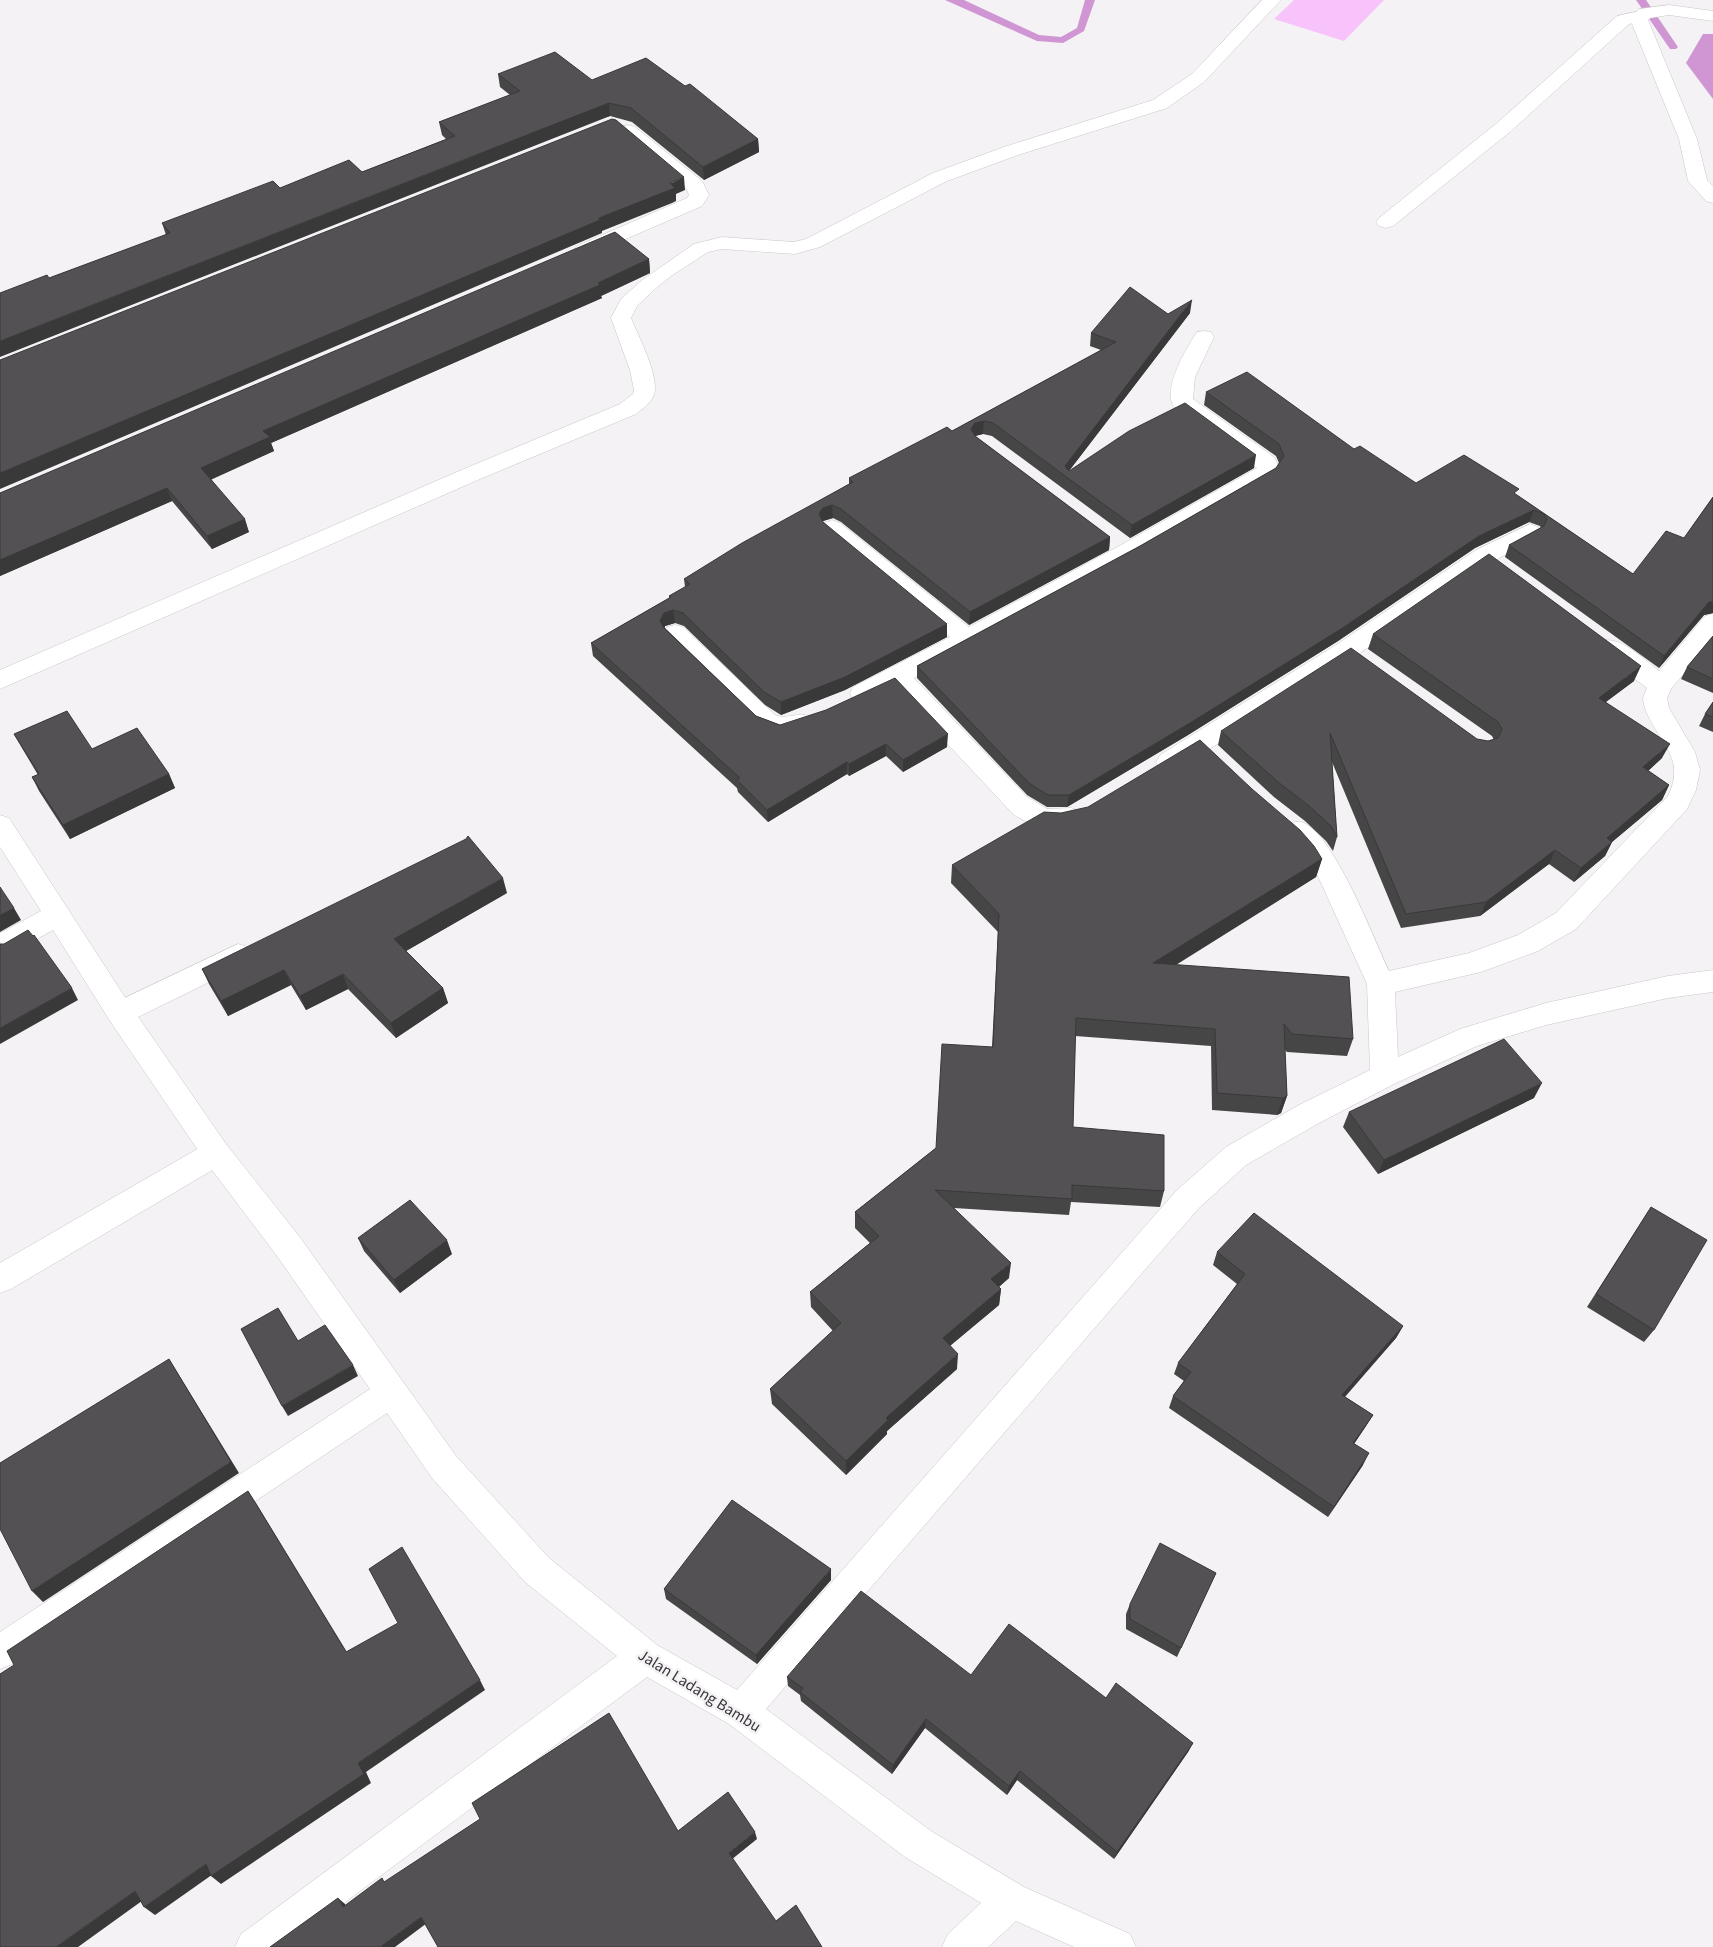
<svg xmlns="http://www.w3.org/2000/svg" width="1713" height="1947" font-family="'Source Sans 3',sans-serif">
  <rect width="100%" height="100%" fill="#f4f2f4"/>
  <path fill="#f8c3fb" d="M1294,0h90l-40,41 -70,-22z"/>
  <path fill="#d096d4" d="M1703,34h10v65l-27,-36z"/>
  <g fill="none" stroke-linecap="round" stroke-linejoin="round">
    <path fill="#d096d4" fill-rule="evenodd" d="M945,0h19l75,35 22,2 16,-9 8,-28h10l-11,31 -21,12 -26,-2z
      M1636,0h10l32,47 -2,2h-6z"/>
    <defs>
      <path id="lane" d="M1262,0h19l-77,82 -37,26 -149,47 -71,26 -127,66 -25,7 -73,-5 -14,3 -37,24 -16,13 -18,17 -6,12c7,18 31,62 22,79 -4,8 -11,12 -17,17l-156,65 -480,210v-19l464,-201 156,-65 13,-10 1,-4 -4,-20 -19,-52 10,-19 20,-18 53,-37 28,-7 72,5 12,-3 127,-66 71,-26 149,-47 39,-26z
        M1640,11l6,1 3,4 -3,4 -17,4 -118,107 -118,95 -7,2 -7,-2 -3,-4 3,-4 118,-95 120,-107z
        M238,944l10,3 4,8 -4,8 -118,58 -10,3 -10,-3 -4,-8 4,-8z
        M216,1140l10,4 5,9 -5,9 -215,127 -11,4v-30l206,-119z"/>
      <path id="street" d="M1669,5l44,6v10l-44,-6 -19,3 -2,2 49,119 10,41 6,6v17l-7,-2 -18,-20 -9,-42 -49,-120 9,-10z
        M628,125l7,2 67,54 7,14 -7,11 -111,48 -7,2 -7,-2 -3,-4 3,-4 110,-48 2,-3 -3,-7 -65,-53 -2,-4 2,-4z
        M1204,331l7,1 3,5 -19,40 -2,22 82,59 4,11 -7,10 -135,78 -223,121 112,118 21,13 24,-1 9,3 4,7 -4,7 -17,5 -14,-1 -22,-7 -13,-7 -119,-127 -33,14 -9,-3 -3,-6 3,-6 97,-50 -126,-104 -3,-5 3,-5 8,-3 8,3 129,104 152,-82 136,-77 -83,-61c-12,-19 12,-58 23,-75z
        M1530,524l8,3 3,5 -3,5 -46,25 -135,93 -179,114 -9,2 -9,-2 -4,-7 4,-7 179,-112 137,-93z
        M1713,614v24l-42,51 -4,9 2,10 26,44 5,18 -4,20 -9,19 -111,120 -38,22 -57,21 -86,20 3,65 62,-28 86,-26 122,-27 45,-6v22l-45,6 -122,27 -69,21 -83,38 -75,39 -73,42 -47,43 -50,57 -383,444 165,122 93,56 106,47 6,13h-62l-58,-26 -28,26h-46l6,-13 33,-31 -76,-46 -176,-133 -82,-47 -362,270h-50l6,-13 376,-278 -92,-74 -93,-104 -45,-65 -375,251 -12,5v-37l370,-243 -93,-133 -71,-94 -96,-141 -57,-91 -43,24 -10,3v-24l41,-22 -41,-64v-32l9,3 121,187 96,139 73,92 157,220 93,102 108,87 80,45 440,-500 49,-43 73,-42 71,-35 -3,-86 -51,-112 -9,-16 -19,-18 -4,-7 4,-7c6,-2 12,-4 18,0 31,18 67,113 83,147l80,-18 49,-18 38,-22 112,-117c20,-40 -14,-57 -24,-91l-1,-7 4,-10 -47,-35 -3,-6 3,-6c21,-6 43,18 59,30l46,-55z
        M675,625l8,2 92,88c12,5 21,-3 34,1l3,6 -3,6 -29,8 -23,-9 -90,-88 -4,-6 4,-6z"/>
    </defs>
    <use href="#lane" stroke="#c9c7c9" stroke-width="1"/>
    <use href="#street" stroke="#c9c7c9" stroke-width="1"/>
    <use href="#lane" fill="#fff" fill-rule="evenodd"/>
    <use href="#street" fill="#fff" fill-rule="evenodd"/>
  </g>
  <path fill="#474647" d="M498,74l94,6 166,59 1,13 -55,28 -72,-58 -22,-6 -561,162 117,-43 -4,-12 118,-35 82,-16 84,-33 -4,-4 -3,-13 71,-27 -10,-8z
    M649,259l1,14 -49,23 1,2 -331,145 3,8 -63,28 38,53 -37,17 -40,-48 -172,75v-83z
    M1190,313l-121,158 185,-3 -124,70 -138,-102 -9,-2 -8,2 135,101 -1,13 -140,75 -128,-103 -8,-4 -10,3v1l124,115 -102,53 -64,25 -16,-10 -81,-79 -9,-3 -10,3v2l91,88 24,9 167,22 -44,25 -17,-16 -37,20 -2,-2 -79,48 -30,-30 -1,-4 -144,-132 -2,-13 78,-45v-2l16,-9 -1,-8 165,-95v-6l103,-47 149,-81 -11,-4 1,-13 77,-19z
    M1206,392l148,57 62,34 101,12 116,79 51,-36 29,-41v116l-9,2 -45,53 -154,-111 4,-12 32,-17 -1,-2 -11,-4 -54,26 -137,93 -150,94 -121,72h-20l-20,-12 -110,-117v-12l223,-120 136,-78 3,-5 -3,-7 -72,-51z
    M1373,634l261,47 -28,21 56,56 -14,13 21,14 -7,15 -50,42 -7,14 -31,26 -25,-18 -69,52 -79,12 -69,-166 5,75 -4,14 -7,-10 -21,-20 -31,-24 -56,-52 3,-14 256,8 11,2 6,-1 -2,-4 -124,-87z
    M1713,636v57l-32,-14 6,-12z
    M1713,702v30l-14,-6 6,-12z
    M14,734l78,15 77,25 6,14 -105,51 -31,-48 -7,-14 6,-2 -16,-27z
    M1322,859l-6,18 -140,88 177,74 -6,17 -60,-4 -2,-2 2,46 -6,17 -4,2 -65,-5 -1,-64 -136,-10 -2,91 91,64 -4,16 -89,-5 -2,13 -115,-7 55,70 -10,9 2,2 -2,16 -49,41 7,23 -70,62v3l-41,41 -74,-71 -2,-15 63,-58 -22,-24 -1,-15 60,-49 -15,-15v-16l81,-64 56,-101 6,-115 -47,-49 1,-18z
    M507,893l-101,58 37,37 5,15 -52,35 -48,-49 -42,21 -15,-25 -63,31 -19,-32 -7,-15z
    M1534,1098l-156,76 -35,-47 6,-15z
    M1651,1207l3,123 -10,12 -57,-35z
    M358,1238l94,16 -52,39 -36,-42z
    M1217,1252l186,74 -7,12 -51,59 28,18 -7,11 -12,18 9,21 -35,52 -159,-109 4,-12 11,-15 -10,-7 4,-11 59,-79 -24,-19z
    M1216,1573l-39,84 -51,-28v-15l4,-10z
    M831,1580l-74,84 -91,-65 -2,-10z
    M971,1675l135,23 87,45 -5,9 -74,107 -97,-79 -10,15 -82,-67 -33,46 -91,-73 -1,-6 -12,-9 -1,-9z"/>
  <path fill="#3a393a" d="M609,103l1,13 -610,241v-16z
    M758,139l1,13 -55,28 -1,-13z
    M684,177l1,13 -9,4v7l-4,2 -70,28v2l-602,256v-16l599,-255z
    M649,259l1,14 -49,23 1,2 -331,145 3,8 -68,31 -5,-14 62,-37 335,-148z
    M1192,300l-2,13 -125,163v-10z
    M984,421l-1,13 -8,2 -4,-7 4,-6z
    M1256,455l-2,13 -124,70 2,-13z
    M167,488l5,13 -172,75v-16z
    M832,505l1,13 -10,3 -4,6v-13l4,-6z
    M1534,510l-5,12 -54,26 -137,93 -150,94 -121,72 2,-12 410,-259z
    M245,519l4,13 -37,17 -5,-13z
    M1110,537l-1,13 -140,75 1,-13z
    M1709,602h4v11l-9,2 -45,53 5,-12z
    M673,610l2,13 -10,3 -4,8 -1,-13 4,-8z
    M947,624v13l-102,53 -64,25v-13z
    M1641,666l-7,15 -42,31 7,-14z
    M948,734l-1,13 -44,25v-12z
    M886,744v12l-37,20v-12z
    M1670,744l-8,14 -26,24 7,-15z
    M847,762v12l-79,48 -1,-12z
    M169,774l6,14 -105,51 -7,-14z
    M1669,785l-7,15 -50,42 -7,14 -31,26 7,-14 26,-30z
    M1555,850l-6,14 -69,52 6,-14z
    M1322,859l-6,18 -167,104 4,-18z
    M503,878l4,15 -108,62 -5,-16z
    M14,908l7,12 -21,12v-17z
    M284,970l7,15 -63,31 -7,-15z
    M343,974l5,15 -42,21 -6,-14z
    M72,988l6,12 -78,44v-16z
    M443,988l5,15 -52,35 -5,-15z
    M1542,1083l-8,15 -156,76 6,-14z
    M1287,1096l-6,17 -4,2 6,-17z
    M447,1240l5,14 -52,39 -6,-13z
    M1011,1263l-2,15 -20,17 2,-16z
    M1001,1289l-2,16 -58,48 2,-15z
    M1403,1326l-7,12 -60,68 6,-11z
    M958,1354l-1,15 -70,62v3l-41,41v-14l40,-43z
    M169,1359l8,13 62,101 -196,129 -11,-11z
    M353,1365l5,11 -70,40 -6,-10z
    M1373,1415l-7,11 -19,28 6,-11z
    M1369,1453l-6,12 -35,52 6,-10z
    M248,1491l8,12 97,159 -7,-10z
    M831,1569v11l-74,84 -1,-9z
    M480,1680l5,10 -119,82 5,11 -150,101 -10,-8 147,-113z
    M926,1719l-1,9 -33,46 1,-9z
    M1193,1743l-5,9 -74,107 3,-7z
    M1020,1771l-3,9 -10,15 2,-9z
    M755,1832l2,7 -26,21 -2,-7z
    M206,1864l10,8 -61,43 -11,-8z
    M135,1891l11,7 -68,49h-22z
    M338,1898l7,6 5,10 -7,-7z
    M421,1917l6,6 -32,24h-15z"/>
  <path fill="#535153" stroke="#3a393a" d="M555,52l37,28 54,-22 39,28 5,-2 68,55 -55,28 -72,-59 -22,-5 -609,238v-48l47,-18 2,3 121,-45 -8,-10 111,-42 7,7 69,-28 13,12 93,-36 -16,-14 81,-31 -22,-17z
    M612,119l4,1 68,57 -14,6 5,5 -76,30 1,2 -600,253v-113z
    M615,232l34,27 -51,24 2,2 -337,146 7,6 -69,31 44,51 -38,17 -40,-48 -167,72v-67z
    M1130,287l38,27 24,-14 -127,166 4,5 60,-40 56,-28 71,52 -124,70 -139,-102 -9,-2 -9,2 -4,6 4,7 135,101 -140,75 -129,-103 -9,-4 -9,3 -4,6 4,8 124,102 -102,53 -64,25 -17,-10 -81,-79 -10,-3 -9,3 -4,8 4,7 92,88 24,9 46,-15 69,-32 53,56 -45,26 -17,-16 -37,20 -2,-2 -80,48 -30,-30 3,-2 -149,-135 80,-46 -2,-1 21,-12 -6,-5 58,-36 111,-61 -4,-4 98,-51 5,4 164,-89 -25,-9z
    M1247,372l107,77 6,-3 56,37 48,-28 55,34 -5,4 119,81 33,-43 18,7 29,-41v105h-4l-45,54 -155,-111 35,-19 3,-7 -3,-5 -10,-4 -55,26 -138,93 -151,94 -121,72h-21l-19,-12 -112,-117 223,-120 136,-78 8,-12 -5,-12 -73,-52z
    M1489,554l152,112 -42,32 71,46 -27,23 26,18 -62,53 5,4 -31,26 -26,-18 -69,52 -80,12 -76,-181 7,104 -6,-11 -22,-20 -31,-24 -57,-51 130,-83 126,91 11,2 10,-3 4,-9 -4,-7 -125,-88z
    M1713,636v43l-26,-12z
    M1713,702v15l-8,-3z
    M67,711l25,38 45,-21 32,46 -106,51 -31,-48 7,-3 -25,-40z
    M1200,740l52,49 48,41 14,16 8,13 -169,104 196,14 4,62 -61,-5 -8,-10 3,72 -4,2 -66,-5 -2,-64 -139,-11 -3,109 91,8v56l-92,-6v14l-137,-9 76,73 -20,16 10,10 -58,49 15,16 -72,64 2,2 -42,41 -76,-72 71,-66 -31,-31 69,-56 -24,-24 81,-64 6,-104 51,3 6,-133 -47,-49 92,-53 17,1 27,-6z
    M468,836l35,42 -109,61 49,49 -52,35 -48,-49 -43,22 -16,-26 -63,31 -19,-32 264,-130z
    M0,887l14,21 -14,7z
    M28,930l5,6 1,-1 38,53 -72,40v-84h4z
    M1504,1039l38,44 -158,77 -35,-48z
    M410,1200l37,40 -53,40 -36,-42z
    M1651,1207l56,33 -53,90 -58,-36z
    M1254,1213l149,113 -61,69 31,20 -20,28 16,10 -35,54 -161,-111 18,-24 -13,-9 67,-89 -28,-22z
    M278,1308l20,33 27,-16 28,40 -71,41 -41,-77z
    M169,1359l62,103 -199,129 -32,-62v-66z
    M248,1491l98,161 52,-29 -29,-54 33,-22 78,133 -122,83 6,11 -153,102 -5,-12 -62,43 -9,-16 -79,56h-56v-273l14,-9 -7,-14z
    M732,1500l99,69 -75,86 -92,-66z
    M1160,1543l56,30 -35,75 -51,-29v-15z
    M861,1591l110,84 38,-51 97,74 10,-15 77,60 -76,109 -97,-81 -11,15 -83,-67 -33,46 -93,-73 3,-4 -16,-11z
    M609,1713l69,118 50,-39 27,40 -26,21 47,68 20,-16 26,42h-384l-17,-30 -41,30h-110l68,-49 5,9 39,-29 2,4 96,-63 -8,-16z"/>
  <g text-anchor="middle" stroke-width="5" stroke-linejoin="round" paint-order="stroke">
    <g font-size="16" fill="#393839" stroke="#f4f2f4">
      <text transform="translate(700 1690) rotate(32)" y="6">Jalan Ladang Bambu</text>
    </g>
  </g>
</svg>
